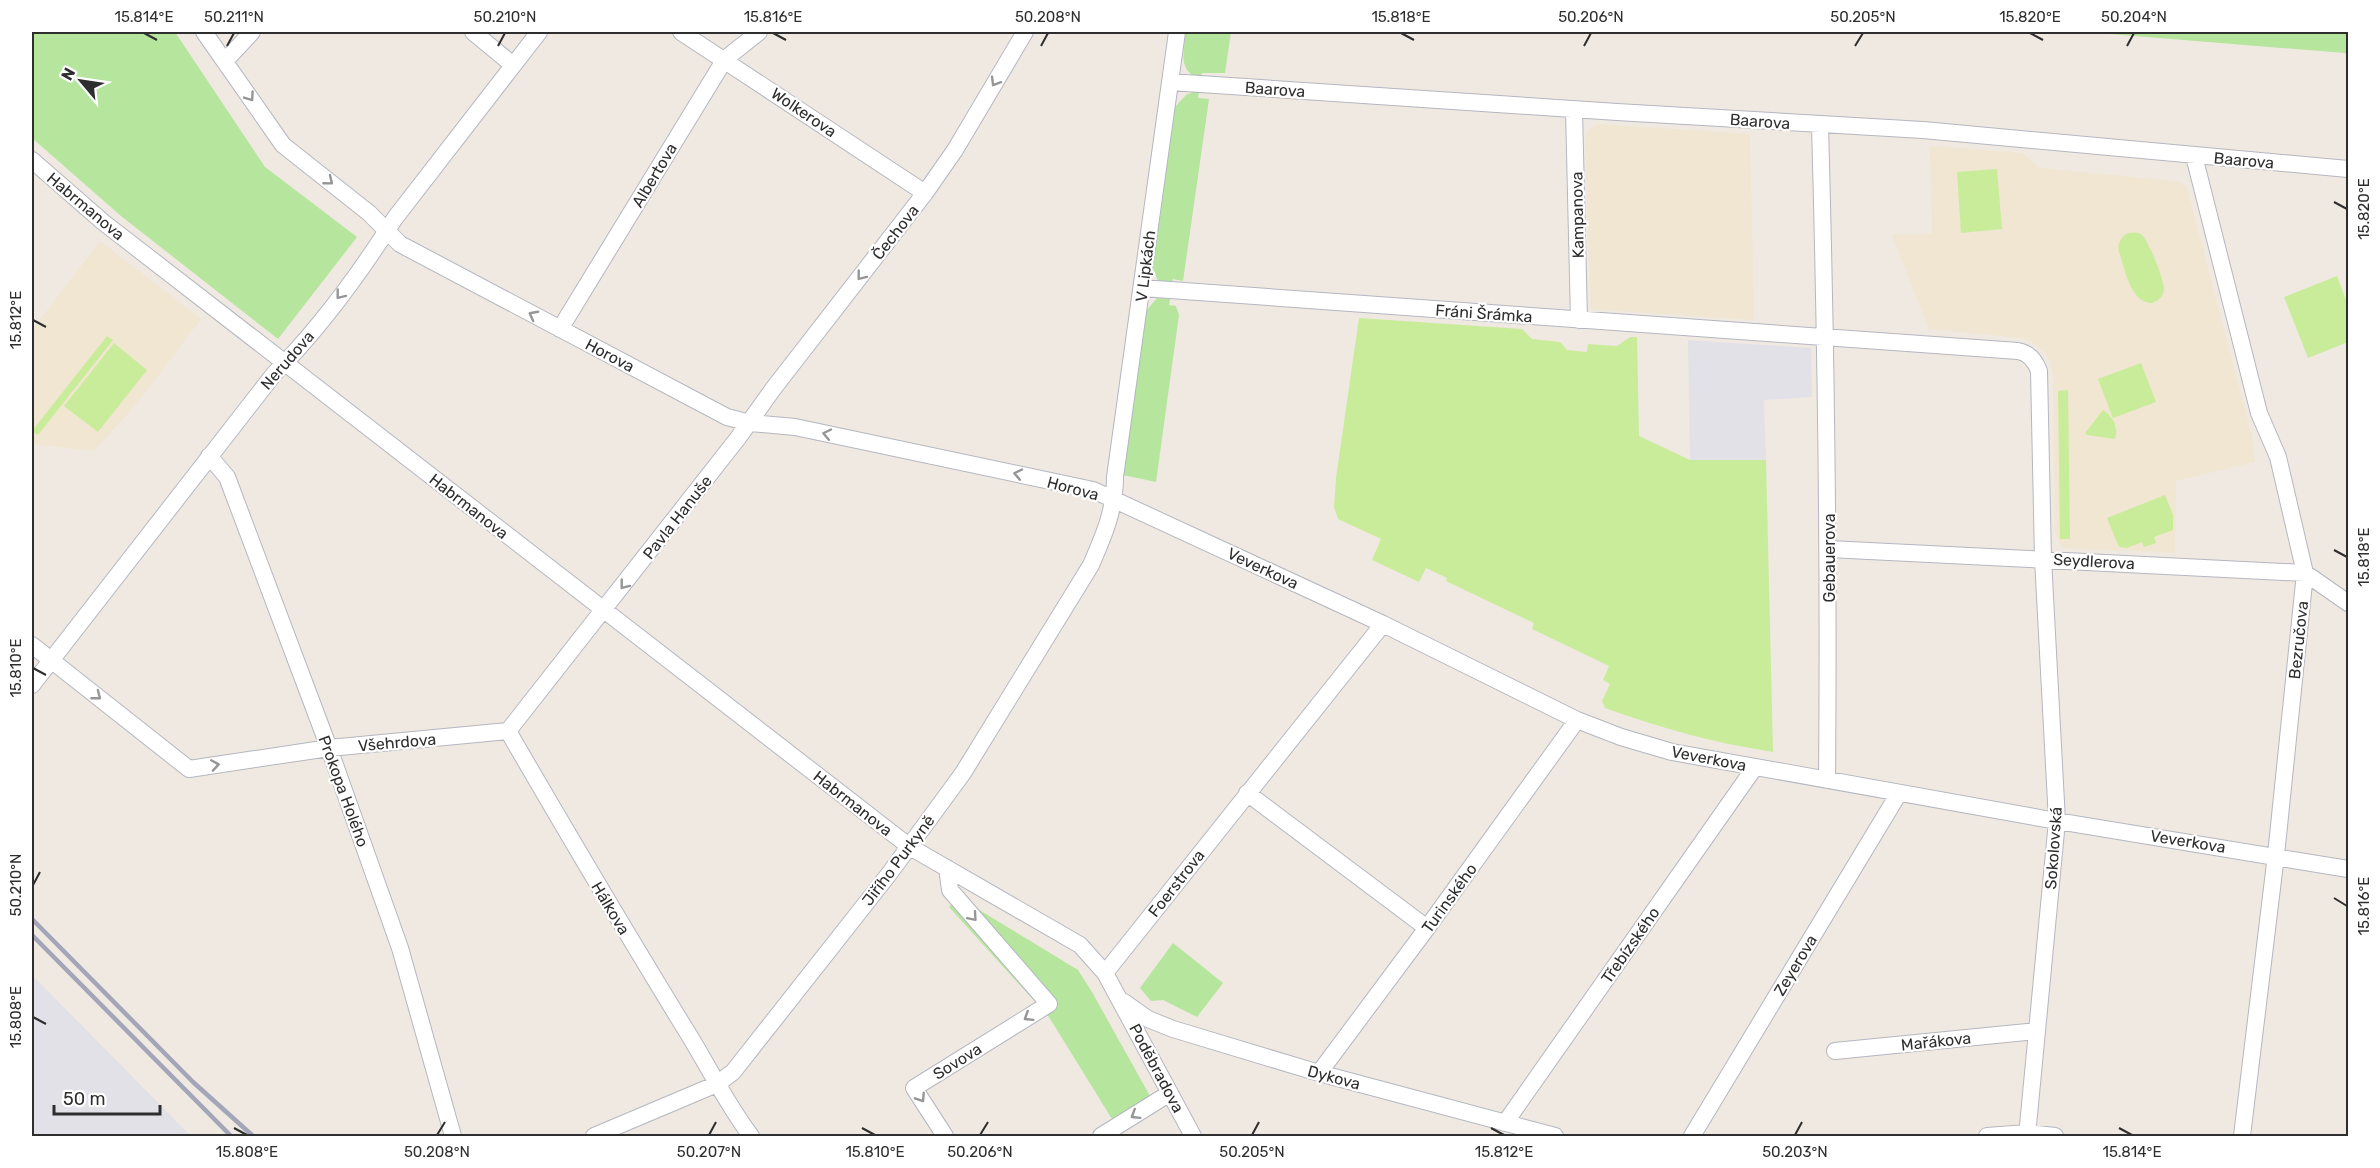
<svg xmlns="http://www.w3.org/2000/svg" width="2380" height="1168" font-family="Rubik,sans-serif">
  <rect width="100%" height="100%" fill="#efe9e1"/>
  <path fill="#e3e1e8" d="M1688,340l123,8 1,49 -48,3 2,60h-76z
    M32,975l159,161h-159z"/>
  <path fill="#f0e6d1" d="M1598,124l152,10 4,186 -163,-11 -6,-170 4,-9z
    M1930,146l93,7 16,15 135,13 7,1 6,6 65,249 3,25 -79,19 -1,72 -110,-5 -5,-3 -5,-14 -2,-156 -3,-13 -7,-11 -11,-9 -10,-4 -93,-9 -37,-94 40,-1z
    M100,241l101,78 -62,82 -45,50 -62,-7v-114z"/>
  <path fill="#b6e59e" d="M32,32h143l90,135 92,70 -79,102 -157,-123 -89,-78z
    M1186,32h45l-6,41h-23l-2,5c-23,-6 -16,-28 -14,-46z
    M2085,32h263v23l-3,-2z
    M1193,92h6l-1,6 11,1 -26,182 -10,-2 -1,7 -14,-5 -5,-13 22,-161 11,-12z
    M1157,298l13,1 -1,6 7,1 3,9 -23,167 -33,-7 23,-164z
    M958,897l120,73 14,22 58,104 -38,23 -63,-102 -100,-110z
    M1173,943l50,40 -26,34 -34,-17 -12,1 -11,-13z"/>
  <path fill="#c9ec9a" d="M1997,169l5,60 -41,4 -4,-61z
    M2128,233c6,-1 10,-1 14,2 6,5 23,47 22,54 0,8 -6,11 -12,14 -22,0 -27,-35 -33,-51 -2,-8 2,-15 9,-19z
    M2337,276l11,29v37l-40,16 -24,-61z
    M1359,318l163,11 10,10 28,3 7,8 20,2 1,-8 29,2 13,-9h7l2,99 51,24h76l7,292c-58,-9 -113,-24 -168,-44l-3,-7 8,-17 -7,-4 6,-14 -77,-37 2,-6 -88,-42 1,-3 -21,-10 -7,14 -47,-22 9,-21 -43,-20 -4,-12 2,-29z
    M107,336l6,4 -75,95 -6,-4z
    M114,343l33,27 -49,62 -34,-26z
    M2141,363l15,39 -43,16 -15,-39z
    M2068,390l2,149h-10l-2,-148z
    M2103,410c10,6 16,18 12,29l-28,-4 -2,-2z
    M2165,495l8,20v15l-19,7 2,6 -12,4 -2,-5 -15,6 -8,-1 -12,-29z"/>
  <g fill="none" stroke-linecap="round" stroke-linejoin="round">
    <defs>
      <path id="minor" d="M204,32l79,113 86,68 31,31 327,173 23,6 45,4 298,63 290,134 194,96 44,17 51,15 385,69 291,48
        M473,32l40,33
        M681,32l244,161
        M225,61l27,-29
        M1170,82l447,30 306,18 425,39
        M1574,110l5,210
        M1820,125c6,219 9,436 7,655
        M2194,156l65,257 19,44 27,116 -29,282 -34,281
        M32,160l71,62 807,625 170,98 25,28 88,163
        M1142,288l876,63c11,2 17,9 21,20l4,188 14,262 -30,315
        M560,329l165,-270 34,-27
        M209,456l18,21 102,271 71,200 53,188
        M1829,549l476,24 43,30
        M32,645l157,124 140,-21 179,-17 230,-293 35,-49 152,-196 30,-43 70,-118
        M32,685l242,-311c46,-46 86,-101 121,-156l144,-186
        M508,731c58,100 116,198 176,296 23,36 41,75 67,109
        M1247,793l180,135
        M1105,973l278,-349
        M1124,1002l24,17 25,10 146,44 236,63
        M1835,1051l202,-20
        M1319,1073l108,-145 150,-208
        M1505,1123l250,-356
        M594,1136l123,-52 16,-12 156,-198 74,-101 128,-208c13,-30 24,-55 24,-88l62,-445
        M945,1136l-31,-48 135,-84 -99,-114 -3,-22
        M1101,1136l69,-43
        M1692,1136l207,-343
        M1987,1136l40,-3 28,3"/>
    </defs>
    <use href="#minor" stroke="#b4b7c1" stroke-width="18"/>
    <use href="#minor" stroke="#fff" stroke-width="16"/>
    <path stroke="#a3a6b8" stroke-width="4.5" d="M32,919l161,163 60,54
      M32,935l199,201"/>
  </g>
  <defs><path id="oneway-chevron" d="M-2-3.5L2.5 0L-2 3.5" fill="none" stroke-width="1.6" stroke-linecap="round" stroke-linejoin="round" transform="scale(1.5)"/></defs>
  <g stroke="#969696">
    <use href="#oneway-chevron" transform="translate(995 82) rotate(121)"/>
    <use href="#oneway-chevron" transform="translate(250 97) rotate(55)"/>
    <use href="#oneway-chevron" transform="translate(329 181) rotate(39)"/>
    <use href="#oneway-chevron" transform="translate(861 276) rotate(128)"/>
    <use href="#oneway-chevron" transform="translate(340 295) rotate(128)"/>
    <use href="#oneway-chevron" transform="translate(533 315) rotate(-152)"/>
    <use href="#oneway-chevron" transform="translate(827 434) rotate(-168)"/>
    <use href="#oneway-chevron" transform="translate(1018 474) rotate(-168)"/>
    <use href="#oneway-chevron" transform="translate(624 585) rotate(128)"/>
    <use href="#oneway-chevron" transform="translate(97 696) rotate(38)"/>
    <use href="#oneway-chevron" transform="translate(215 765) rotate(-9)"/>
    <use href="#oneway-chevron" transform="translate(973 917) rotate(49)"/>
    <use href="#oneway-chevron" transform="translate(1028 1017) rotate(148)"/>
    <use href="#oneway-chevron" transform="translate(921 1098) rotate(57)"/>
    <use href="#oneway-chevron" transform="translate(1135 1115) rotate(148)"/>
  </g>
  <path fill="none" stroke="#2e2e2e" stroke-width="2" d="M144,33l13,7M773,33l13,7M1401,33l13,7M2030,33l13,7M227,46l7,-13M498,46l7,-13M1041,46l7,-13M1584,46l7,-13M1855,46l8,-13M2127,46l7,-13M2334,202l13,7M33,320l13,7M2334,550l13,7M33,668l13,7M33,885l7,-13M2334,898l13,8M33,1017l13,7M234,1128l13,7M862,1128l13,7M1491,1128l13,7M2119,1128l13,7M437,1135l8,-13M709,1135l7,-13M980,1135l8,-13M1252,1135l7,-13M1795,1135l7,-13"/>
  <g text-anchor="middle" stroke-width="4.5" stroke-linejoin="round" paint-order="stroke">
    <g font-size="16" fill="#2e2e2e" stroke="#fff">
      <text transform="translate(1275 89) rotate(4)" y="6">Baarova</text>
      <text transform="translate(804 112) rotate(34)" y="6">Wolkerova</text>
      <text transform="translate(1760 121) rotate(4)" y="6">Baarova</text>
      <text transform="translate(2244 160) rotate(5)" y="6">Baarova</text>
      <text transform="translate(654 175) rotate(-59)" y="6">Albertova</text>
      <text transform="translate(86 206) rotate(40)" y="6">Habrmanova</text>
      <text transform="translate(1577 215) rotate(-91)" y="6">Kampanova</text>
      <text transform="translate(895 232) rotate(-52)" y="6">Čechova</text>
      <text transform="translate(1145 266) rotate(-83)" y="6">V Lipkách</text>
      <text transform="translate(1484 313) rotate(4)" y="6">Fráni Šrámka</text>
      <text transform="translate(610 355) rotate(28)" y="6">Horova</text>
      <text transform="translate(287 360) rotate(-49)" y="6">Nerudova</text>
      <text transform="translate(1073 488) rotate(15)" y="6">Horova</text>
      <text transform="translate(469 506) rotate(38)" y="6">Habrmanova</text>
      <text transform="translate(677 517) rotate(-52)" y="6">Pavla Hanuše</text>
      <text transform="translate(1829 558) rotate(-90)" y="6">Gebauerova</text>
      <text transform="translate(2094 561) rotate(3)" y="6">Seydlerova</text>
      <text transform="translate(1263 568) rotate(25)" y="6">Veverkova</text>
      <text transform="translate(2298 640) rotate(-84)" y="6">Bezručova</text>
      <text transform="translate(397 742) rotate(-5)" y="6">Všehrdova</text>
      <text transform="translate(1709 758) rotate(11)" y="6">Veverkova</text>
      <text transform="translate(344 791) rotate(70)" y="6">Prokopa Holého</text>
      <text transform="translate(853 803) rotate(38)" y="6">Habrmanova</text>
      <text transform="translate(2188 841) rotate(9)" y="6">Veverkova</text>
      <text transform="translate(2053 848) rotate(-86)" y="6">Sokolovská</text>
      <text transform="translate(898 860) rotate(-53)" y="6">Jiřího Purkyně</text>
      <text transform="translate(1176 883) rotate(-52)" y="6">Foerstrova</text>
      <text transform="translate(1449 898) rotate(-54)" y="6">Turinského</text>
      <text transform="translate(611 908) rotate(59)" y="6">Hálkova</text>
      <text transform="translate(1630 945) rotate(-55)" y="6">Třebízského</text>
      <text transform="translate(1795 965) rotate(-59)" y="6">Zeyerova</text>
      <text transform="translate(1936 1041) rotate(-6)" y="6">Mařákova</text>
      <text transform="translate(957 1061) rotate(-32)" y="6">Sovova</text>
      <text transform="translate(1157 1068) rotate(62)" y="6">Poděbradova</text>
      <text transform="translate(1334 1077) rotate(15)" y="6">Dykova</text>
    </g>
  </g>
  <rect width="2380" height="1168" fill="none" stroke="#ffffff" stroke-width="66"/>
  <g transform="translate(81 81) rotate(299)" stroke="#ffffff" stroke-width="4.5" paint-order="stroke">
  <path d="M0-4.5L10 22L0 15L-10 22Z" fill="#2e2e2e"/>
  <text y="-9" font-size="16" font-weight="bold" text-anchor="middle" fill="#2e2e2e">N</text>
  </g>
  <path d="M54 1105v9h106v-9" fill="none" stroke="#2e2e2e" stroke-width="3"/>
  <text x="63" y="1105" font-size="18" fill="#2e2e2e" stroke="#ffffff" stroke-width="4.5" paint-order="stroke">50 m</text>
  <rect x="33" y="33" width="2314" height="1102" fill="none" stroke="#2e2e2e" stroke-width="2"/>
  <g font-size="15" text-anchor="middle" fill="#2e2e2e">
    <text x="144" y="22">15.814°E</text>
    <text x="234" y="22">50.211°N</text>
    <text x="505" y="22">50.210°N</text>
    <text x="773" y="22">15.816°E</text>
    <text x="1048" y="22">50.208°N</text>
    <text x="1401" y="22">15.818°E</text>
    <text x="1591" y="22">50.206°N</text>
    <text x="1863" y="22">50.205°N</text>
    <text x="2030" y="22">15.820°E</text>
    <text x="2134" y="22">50.204°N</text>
    <text transform="translate(2364 209) rotate(-90)" y="5">15.820°E</text>
    <text transform="translate(16 320) rotate(-90)" y="5">15.812°E</text>
    <text transform="translate(2364 557) rotate(-90)" y="5">15.818°E</text>
    <text transform="translate(16 668) rotate(-90)" y="5">15.810°E</text>
    <text transform="translate(16 885) rotate(-90)" y="5">50.210°N</text>
    <text transform="translate(2364 906) rotate(-90)" y="5">15.816°E</text>
    <text transform="translate(16 1017) rotate(-90)" y="5">15.808°E</text>
    <text x="247" y="1157">15.808°E</text>
    <text x="437" y="1157">50.208°N</text>
    <text x="709" y="1157">50.207°N</text>
    <text x="875" y="1157">15.810°E</text>
    <text x="980" y="1157">50.206°N</text>
    <text x="1252" y="1157">50.205°N</text>
    <text x="1504" y="1157">15.812°E</text>
    <text x="1795" y="1157">50.203°N</text>
    <text x="2132" y="1157">15.814°E</text>
  </g>
</svg>
